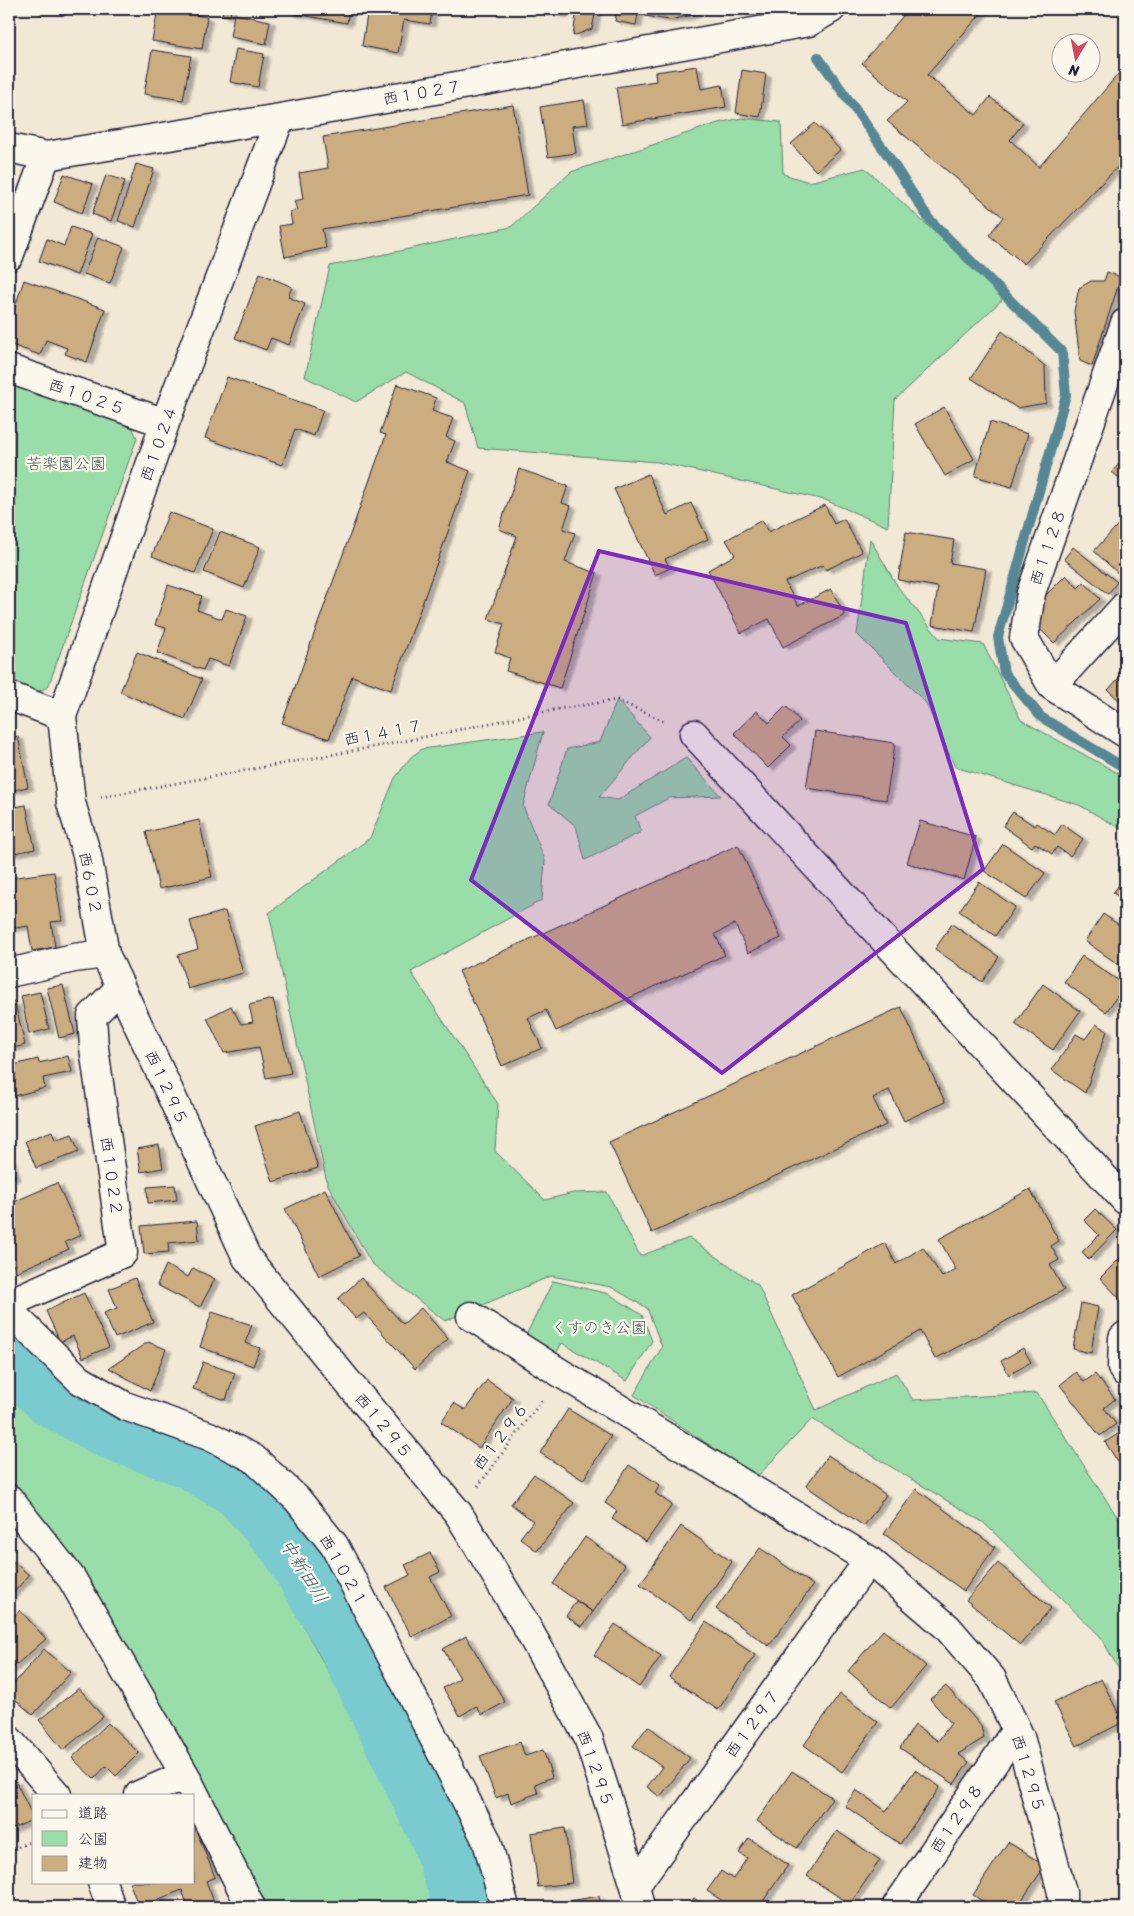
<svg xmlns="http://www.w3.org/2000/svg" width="1134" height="1916" font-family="Sriracha,'Klee One',sans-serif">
  <defs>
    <filter id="shadow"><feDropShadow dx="5.5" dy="3" stdDeviation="1" flood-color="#0004"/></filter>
  </defs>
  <rect width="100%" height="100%" fill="#f2e8d6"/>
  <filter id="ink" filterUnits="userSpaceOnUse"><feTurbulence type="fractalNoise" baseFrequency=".02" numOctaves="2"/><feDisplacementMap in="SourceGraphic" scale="10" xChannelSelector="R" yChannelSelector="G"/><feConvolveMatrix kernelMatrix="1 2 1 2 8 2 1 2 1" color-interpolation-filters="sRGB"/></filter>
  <g filter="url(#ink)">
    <path fill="#99dda9" stroke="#5e8072" d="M742,118l39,4 2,52 26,8 56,-14 140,129 -110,103 -7,127 -63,-27 -168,-38 -179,-14 -13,-45 -59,-31 -50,30 -51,-25 25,-111 181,-39 60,-55 147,-49z
      M9,380l122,44 6,14 -89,249 -13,6 -26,-9z
      M870,539l28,48 41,51 44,6 38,76 104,57v54l-46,-26 -124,-38 -29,-64 -69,-69z
      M617,700l33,37 -51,60 19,3 68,-42 35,38 -52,2 -34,18 6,16 -56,28 -9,-34 -27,-22 18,-55 33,-7z
      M543,732l-20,74 22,54 -3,40 -131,72 87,132 -3,47 50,49 28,-7 34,-1 33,64 49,-18 69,47 58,125 80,-37 17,27 124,-7 77,119 11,14v154l-25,-44 -116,-113 -172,-104 -55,58 -123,-82 28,-48 -15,-39 -36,-21 -60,-11 -106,45 -74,-58 -44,-80 -58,-270 101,-75 25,-60 16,-21 11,-8z
      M553,1281l56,13 33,21 10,26 -25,40 -65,-38 -9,16 -31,-16z
      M9,1379l17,18 75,55 63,16 48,18 27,23 171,311 29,87h-182l-248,-416z"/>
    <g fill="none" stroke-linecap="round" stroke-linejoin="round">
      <path stroke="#568794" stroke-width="10" d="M818,57l71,100 40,62 133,133 4,43 -68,242 6,36 37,44 84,51"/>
      <path stroke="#79cbd0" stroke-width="61" d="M9,1357l44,40 58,32 79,29 51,31 49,56 57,96 94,196 24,70"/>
    </g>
    <path fill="#ccad80" stroke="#22223b" filter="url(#shadow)" d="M158,9l49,8 -5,32 -50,-8z
      M223,9h8l-1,7 -8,-1z
      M290,9h59l-2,14 -58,-10z
      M368,9h64l-2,15 -26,-4 -6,33 -36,-7z
      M529,9h35l-1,6z
      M577,9h19l-4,20 -19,7z
      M617,9h22l-3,16 -21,-4z
      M647,9h48l-1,6 -25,5 -24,-4z
      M909,9h76l-58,66 49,40 14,-18 33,26 -13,17 29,27 86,-101v93l-101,105 -35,-29 14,-18 -116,-96 20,-19 -45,-39z
      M234,14l36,7 -4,23 -36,-7z
      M236,49l28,5 -6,33 -28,-5z
      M152,50l39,6 -8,44 -39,-6z
      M697,66l4,23 21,-4 4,22 -104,17 -6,-37 40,-6 -1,-9z
      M742,70l24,4 -6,43 -24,-4z
      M584,100l4,24 -16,2 4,27 -28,4 -8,-50z
      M513,105l15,90 -206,34 4,19 -41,9 -6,-31 13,-2 -2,-12 7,-2 -3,-9 9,-2 -4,-26 29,-5 -5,-31z
      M815,123l25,27 -24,21 -25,-27z
      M136,164l18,5 -19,58 -17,-6z
      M64,174l29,10 -11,29 -28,-11z
      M106,175l19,6 -14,40 -19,-7z
      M71,227l21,7 -15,41 -38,-14 8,-22 17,7z
      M98,237l26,10 -14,36 -26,-9z
      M1107,272l14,5 -29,89 -12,-5 -6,-50 5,-23 12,-7h13z
      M260,273l32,14 -4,10 17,7 -16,41 -18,-7 -5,12 -31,-12z
      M24,280l81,29 -18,53 -22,-8 2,-6 -21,-8 -6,15 -31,-11v-20z
      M1002,331l43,35 1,37 -29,5 -46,-30z
      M227,377l96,33 -9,26 -19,-7 -13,36 -77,-27z
      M397,384l39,14 -4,13 21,7 -7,19 9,4 -8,21 23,9 -79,219 -39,-14 -23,63 -47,-16 104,-288 -6,-2z
      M944,407l30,52 -29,17 -30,-52z
      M990,422l38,12 -16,53 -37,-11z
      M1125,457v26l-13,-11z
      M519,469l49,17 -6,17 9,3 -8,23 12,4 -10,29 32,11 -37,115 -54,-17 4,-13 -15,-6 9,-28 -16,-5 29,-83 -18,-7z
      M648,474l19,41 24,-12 17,36 -43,20 5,9 -15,7 -41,-86z
      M825,505l9,19 10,-5 18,33 -36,18 -3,-5 -38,17 13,24 33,-17 14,26 -62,32 -14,-28 -28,14 -33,-63 27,-15 -9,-15 36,-20 6,12z
      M169,512l44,17 -18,44 -43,-17z
      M1125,517v55l-4,4 -27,-25z
      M220,532l40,15 -16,41 -40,-16z
      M906,532l48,8 -4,23 36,6 -12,63 -42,-7 6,-38 -40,-7z
      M1073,547l44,35 -9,12 -44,-35z
      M1066,575l12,13 6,-6 16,17 -46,44 -16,-16 5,-29z
      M168,585l34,11 -5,14 25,9 4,-10 21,7 -18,50 -21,-7 -5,11 -46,-17 9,-25 -11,-3z
      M137,652l65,27 -17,40 -65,-27z
      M1125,671v35l-17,-16z
      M786,706l14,15 -17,16 8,8 -23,23 -34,-35 23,-22 12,12z
      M815,731l80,12 -9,57 -80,-12z
      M18,736l10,51 -19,4v-53z
      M26,805l9,44 -26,5v-46z
      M1013,812l22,14 2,-3 18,12 7,-11 21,15 -13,17 -13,-9 -5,7 -17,-11 -3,4 -29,-21z
      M199,820l13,57 -53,12 -13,-57z
      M920,821l56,16 -12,43 -57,-17z
      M1003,844l42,29 -19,26 -42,-28z
      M738,845l43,93 -33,15 -13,-29 -20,10 10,21 -169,76 -10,-21 -18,8 14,30 -40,18 -43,-95z
      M54,872l8,49 -11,1 4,25 -23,4 -4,-25 -19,3v-51z
      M1125,877v24l-12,-8z
      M979,882l36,25 -20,29 -36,-25z
      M225,911l18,62 -55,16 -10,-34 20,-6 -8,-28z
      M1103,914l22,15v27l-6,9 -34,-24z
      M952,924l47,33 -17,25 -47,-33z
      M1082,956l43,29 -19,27 -42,-30z
      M1043,984l37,27 -27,39 -38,-26z
      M63,985l12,49 -16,4 -12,-50z
      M40,992l9,37 -20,5 -8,-38z
      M273,999l18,74 -25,5 -7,-31 -35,6 -17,-35 24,-12 10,18 12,-2 -4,-17z
      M15,1002l10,43 -16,4v-45z
      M901,1007l44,95 -41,19 -15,-31 -16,8 13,27 -234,108 -43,-91z
      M1096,1024l11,7 -22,62 -33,-23 24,-36 9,5z
      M68,1056l4,16 -29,6 2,10 -31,8 -5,-22v-8l29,-7 1,4z
      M300,1111l18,57 -45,14 -18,-56z
      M52,1131l3,9 17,-6 7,18 -43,16 -11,-27z
      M159,1145l4,23 -22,4 -4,-23z
      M10,1157l5,20 -6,2v-21z
      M57,1183l24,52 -16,7 4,7 -53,23 -3,-8 -4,2v-62z
      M175,1185l2,15 -29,3 -1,-16z
      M325,1189l34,67 -40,20 -34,-67z
      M1030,1189l29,52 -8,5 8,14 -9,5 14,25 -129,69 -15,-28 -82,46 -46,-82 93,-52 11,21 27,-17 19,30 14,-7 -17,-31z
      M1095,1209l22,21 -28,29 -7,-7 17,-17 -15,-15z
      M197,1221l2,19 -31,3 1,9 -25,2 -3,-28z
      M1125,1253v43l-4,4 -21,-22z
      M166,1265l22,12 5,-9 22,11 -15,28 -43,-22z
      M135,1278l18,44 -38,16 -11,-25 13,-5 -8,-19z
      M361,1278l42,46 18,-16 27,31 -33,30 -51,-56 -8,6 -18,-20z
      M84,1293l25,54 -26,11 -10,-22 -13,6 -14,-31z
      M1081,1303l17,4 -7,46 -18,-4z
      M212,1312l40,13 -7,18 15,5 -7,18 -53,-19z
      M148,1342l18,7 -16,42 -41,-23z
      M1023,1348l8,14 -22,13 -8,-14z
      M203,1362l32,11 -9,27 -33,-11z
      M1076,1372l8,10 11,-8 20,25 -11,9 12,16 -16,12 -40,-51z
      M487,1380l26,18 -34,50 -38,-26 13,-19 11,7z
      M568,1409l43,27 -28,44 -43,-27z
      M1118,1434l7,8v31l-20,-31z
      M828,1455l58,40 -22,31 -58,-40z
      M629,1465l31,20 -5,8 17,12 -26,37 -34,-23 5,-8 -12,-8z
      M534,1474l40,29 -37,48 -17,-13 13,-17 -22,-17z
      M916,1489l79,58 -31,44 -80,-57z
      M681,1526l51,36 -41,58 -51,-36z
      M585,1537l40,28 -32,47 -40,-28z
      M760,1548l53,37 -44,61 -53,-37z
      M430,1553l10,19 -10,5 21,39 -39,21 -26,-50 24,-12 -5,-10z
      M9,1558l20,17 -20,23z
      M998,1563l53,45 -31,37 -54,-45z
      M576,1601l17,11 -11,15 -16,-11z
      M20,1610l26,29 -37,32v-48z
      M706,1622l49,33 -37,55 -49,-33z
      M615,1624l46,32 -22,31 -45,-32z
      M883,1630l43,36 -35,42 -43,-37z
      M466,1636l39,66 -23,13 -6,-9 -16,10 -17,-28 17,-10 -17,-29z
      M44,1649l27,23 -38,43 -24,-21v-5z
      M1101,1679l22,43 -46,24 -23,-44z
      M946,1686l35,40 3,12 -26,16 11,8 -15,22 -54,-36 15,-23 23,16 13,-18 -21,-24z
      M79,1688l24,29 -40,33 -24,-30z
      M840,1694l38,28 -36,50 -38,-27z
      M108,1723l31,30 -23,23 -10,-10 -12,13 -22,-21z
      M648,1726l42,32 -30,39 -13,-10 15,-20 -29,-21z
      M520,1742l5,14 18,-6 9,27 -17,7 3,9 -27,10 -3,-10 -12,5 -16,-42z
      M915,1770l25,17 -40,57 -55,-38 11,-16 30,21z
      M792,1771l40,27 -35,50 -40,-27z
      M15,1780l19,39 -24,11 -1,-47z
      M1125,1786v44l-5,-33z
      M194,1825l21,52 -9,4 10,26h-28l-6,-17 -43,17 -10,-25h65z
      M565,1828l7,55 -34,4 -7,-54z
      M837,1831l43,29 -30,44 -43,-28z
      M749,1838l39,27 -29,42h-27l-25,-16 14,-20 12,8 14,-21 -8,-5z
      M1008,1842l37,24 -28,41h-25l-19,-12z
      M1125,1844v32h-1l-5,-31z
      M599,1896l2,11h-67z
      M694,1898l12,9h-19z"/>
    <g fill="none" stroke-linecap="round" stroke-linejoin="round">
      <defs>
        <path id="minor" d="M9,148l37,8 234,-38 529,-96 22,-13
          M9,256l37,-100
          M1125,323l-94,270 -7,45 28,48 73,47
          M9,369l156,54
          M1052,686l73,-80
          M9,696l53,20 103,-293 115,-305
          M62,716l9,87 16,52 18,99 142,304 99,122 112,133 65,107 65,117 47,149 5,21
          M694,734l431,466
          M9,973l65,-15 31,-4
          M9,1303l114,-50 -29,-205 -2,-32 28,-28
          M9,1311l71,69 45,26 84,30 44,22 44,41 37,46 153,296 18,66
          M471,1316l91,58 307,186 78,67 45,52 28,58 42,155v15
          M1125,1336l-2,2 -1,30 3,4
          M9,1499l63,80 113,196
          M9,1740l48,55
          M139,1795l46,-20 66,132
          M102,1882l9,25
          M635,1886l234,-326
          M896,1907l120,-177"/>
      </defs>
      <use href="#minor" stroke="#22223b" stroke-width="31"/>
      <path stroke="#22223b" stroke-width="3" stroke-dasharray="1 4" stroke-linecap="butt" d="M101,797l294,-54 158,-33 64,-10 49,22
        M478,1486l65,-87
        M9,1851l25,-11"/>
      <use href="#minor" stroke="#fbf7ec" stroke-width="28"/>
    </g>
  </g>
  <path fill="#7b2cbf" fill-opacity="0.2" stroke="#7b2cbf" stroke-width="4" stroke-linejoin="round" d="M599,551l307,72 77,246 -261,204 -251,-193z"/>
  <g text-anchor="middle" stroke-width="4.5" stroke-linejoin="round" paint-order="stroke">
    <g font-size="16" fill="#22223b" stroke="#fbf7ec">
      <text transform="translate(422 92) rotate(-10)" y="6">西１０２７</text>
      <text transform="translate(87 396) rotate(19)" y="6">西１０２５</text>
      <text transform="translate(158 443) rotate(-70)" y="6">西１０２４</text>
      <text transform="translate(1047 547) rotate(-71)" y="6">西１１２８</text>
      <text transform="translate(383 732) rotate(-11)" y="6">西１４１７</text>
      <text transform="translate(91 883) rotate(79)" y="6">西６０２</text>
      <text transform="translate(167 1087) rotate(65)" y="6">西１２９５</text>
      <text transform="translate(112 1176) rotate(82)" y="6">西１０２２</text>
      <text transform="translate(384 1425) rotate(50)" y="6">西１２９５</text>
      <text transform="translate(500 1436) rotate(-53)" y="6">西１２９６</text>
      <text transform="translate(344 1570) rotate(60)" y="6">西１０２１</text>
      <text transform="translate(752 1723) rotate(-54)" y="6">西１２９７</text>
      <text transform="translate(596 1768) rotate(70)" y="6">西１２９５</text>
      <text transform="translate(1029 1773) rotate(73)" y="6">西１２９５</text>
      <text transform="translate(956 1818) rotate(-56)" y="6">西１２９８</text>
    </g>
    <g font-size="16" fill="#465a5c" stroke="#fbf7ec">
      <text x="66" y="469">苦楽園公園</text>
      <text x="599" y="1333">くすのき公園</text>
    </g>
    <g font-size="18" font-style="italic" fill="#405d6f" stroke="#fbf7ec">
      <text transform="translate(304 1571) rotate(58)" y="6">中新田川</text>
    </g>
  </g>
  <rect width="1134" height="1916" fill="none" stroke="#fbf7ec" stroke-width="30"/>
  <rect x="15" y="15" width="1104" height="1886" fill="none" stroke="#22223b" stroke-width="2" filter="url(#ink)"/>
  <rect x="32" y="1794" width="162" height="90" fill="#fbf7ec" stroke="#a4a2a5"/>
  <rect x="42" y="1810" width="25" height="8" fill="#fbf7ec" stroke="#a4a2a5"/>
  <text x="78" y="1818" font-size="15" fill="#22223b">道路</text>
  <rect x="42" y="1831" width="25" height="15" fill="#99dda9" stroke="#a4a2a5"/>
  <text x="78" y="1844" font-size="15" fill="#22223b">公園</text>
  <rect x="42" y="1856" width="25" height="15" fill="#ccad80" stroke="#a4a2a5"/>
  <text x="78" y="1868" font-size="15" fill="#22223b">建物</text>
  <g transform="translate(1076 58) rotate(190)"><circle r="24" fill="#fbf7ec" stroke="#a4a2a5"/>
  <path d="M0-4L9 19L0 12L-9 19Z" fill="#d1495b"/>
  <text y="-8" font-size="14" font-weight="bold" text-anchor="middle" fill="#22223b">N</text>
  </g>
</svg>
